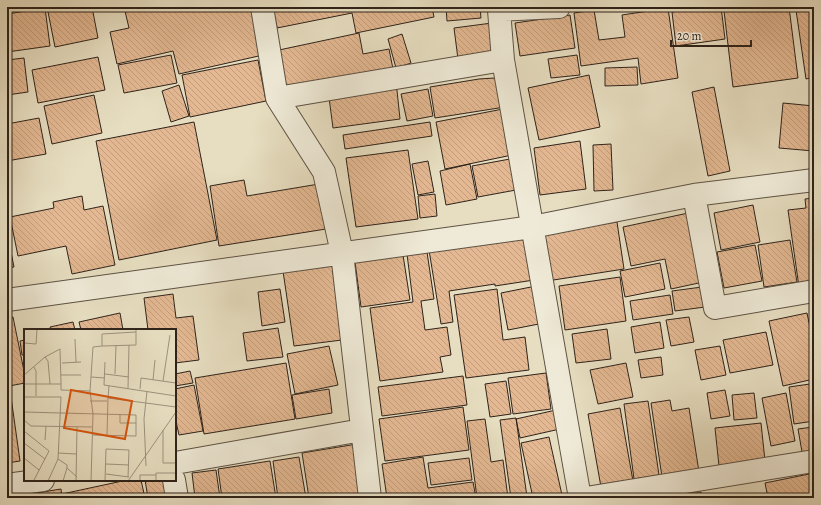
<svg xmlns="http://www.w3.org/2000/svg" width="821" height="505" font-family="Alegreya,serif">
  <defs>
    <pattern id="building-back-hatch" width="6" height="6" patternUnits="userSpaceOnUse"><rect width="6" height="6" fill="#e3b892"/><path d="M-1 5l2 2M0 0l6 6M5-1l2 2" fill="none" stroke="#c39e7d"/></pattern>
  </defs>
  <rect width="100%" height="100%" fill="#e7dec1"/>
  <filter id="stains"><feTurbulence type="fractalNoise" baseFrequency=".005" numOctaves="4"/><feColorMatrix values="0 0 0 0 .2 0 0 0 0 .09 0 0 0 0 .02 0 0 0 .5 -.17"/></filter>
  <radialGradient id="worn" r=".72"><stop offset=".6" stop-color="#630" stop-opacity="0"/><stop offset="1" stop-color="#630" stop-opacity=".3"/></radialGradient>
  <path fill="url(#building-back-hatch)" stroke="#2e231a" d="M47,7h45l6,31 -43,9z
    M124,7h128l11,48 -84,19 -6,-23 -56,13 -7,-32 19,-4z
    M277,7h155l2,10 -78,16 -4,-20 -75,15 -4,-20z
    M446,7h34l1,11 -34,3z
    M709,7h12l4,32 -49,7 -4,-34z
    M753,7h36l9,71 -65,9 -9,-76z
    M814,7v70l-8,2 -10,-69z
    M45,8l5,38 -43,6v-38z
    M668,8l10,70 -37,6 -3,-26 -57,8 -7,-53 20,-3 5,30 26,-3 -3,-22z
    M570,15l5,33 -55,8 -5,-33z
    M492,23l4,31 -38,5 -4,-31z
    M359,33l4,21 26,-5 4,20 -106,21 -8,-40z
    M402,34l9,29 -15,5 -8,-29z
    M171,55l6,28 -53,10 -6,-28z
    M577,55l3,20 -29,3 -3,-19z
    M98,57l7,33 -67,13 -6,-33z
    M24,58l4,34 -21,3v-35z
    M258,60l8,41 -76,16 -8,-42z
    M637,67l1,18 -33,1v-18z
    M589,75l11,52 -61,13 -11,-52z
    M495,78l10,29 -70,11 -5,-31 49,-8z
    M396,81l4,38 -67,9 -5,-38z
    M179,85l10,31 -18,6 -9,-31z
    M714,87l16,84 -22,5 -16,-84z
    M428,89l5,27 -26,5 -6,-27z
    M94,95l8,38 -50,11 -8,-38z
    M783,103l31,3v45l-35,-3z
    M503,109l9,46 -67,14 -9,-47z
    M39,118l7,36 -39,7v-37z
    M194,122l23,118 -98,20 -23,-119z
    M430,122l2,14 -87,13 -2,-14z
    M580,141l6,48 -46,6 -6,-47z
    M611,144l2,46 -19,1 -1,-46z
    M408,150l10,69 -62,8 -10,-69z
    M510,159l6,31 -38,7 -6,-31z
    M428,161l6,31 -16,3 -6,-31z
    M470,164l7,35 -31,6 -6,-34z
    M244,180l3,16 72,-12 7,45 -107,17 -9,-60z
    M435,194l2,22 -17,2 -2,-22z
    M82,196l2,14 19,-4 12,59 -43,9 -6,-28 -48,10 -8,-39 44,-9 -1,-6z
    M814,198v87l-15,2 -11,-77 18,-2 -1,-9z
    M753,205l7,37 -39,8 -7,-37z
    M693,212l15,69 -37,8 -6,-30 -34,7 -8,-39z
    M617,222l7,47 -77,12 -8,-47z
    M7,232l7,35 -7,1z
    M527,235l7,45 -39,6v-2l-46,7 4,31 -12,2 -12,-74z
    M790,240l7,42 -33,5 -6,-42z
    M755,245l7,36 -38,7 -7,-36z
    M427,252l7,47 -13,2 4,29 22,-3 4,28 -11,2 3,15 -63,9 -10,-73 43,-6 -6,-48z
    M403,255l7,45 -49,7 -6,-45z
    M660,263l5,26 -40,8 -5,-26z
    M332,265l10,75 -48,6 -11,-75z
    M620,277l6,44 -61,9 -6,-44z
    M536,286l8,37 -36,7 -7,-37z
    M702,287l3,20 -30,4 -3,-20z
    M280,289l5,33 -23,4 -4,-34z
    M497,289l6,51 22,-3 4,33 -63,8 -12,-83z
    M173,294l3,24 17,-2 6,44 -24,3v-33h-27l-4,-32z
    M670,295l3,19 -40,6 -3,-19z
    M120,313l3,17h-42l-2,-8z
    M807,313l7,34v32l-31,7 -14,-65z
    M13,317l12,59v7l-16,3 -2,-7v-61z
    M689,317l5,25 -23,4 -5,-26z
    M73,322l2,8h-24l-1,-3z
    M660,322l4,26 -29,5 -4,-26z
    M278,328l5,29 -36,4 -4,-28z
    M607,329l4,30 -35,4 -4,-29z
    M766,332l7,33 -43,8 -7,-33z
    M25,340v15h-3l-2,-14z
    M329,346l9,39 -43,9 -8,-40z
    M720,346l6,29 -25,5 -6,-30z
    M661,357l2,18 -22,3 -3,-18z
    M286,363l9,56 -91,15 -9,-56z
    M626,363l7,34 -35,7 -8,-34z
    M190,371l3,12 -18,3v-12z
    M546,373l5,36 -38,5 -5,-36z
    M463,376l4,29 -85,11 -4,-29z
    M506,381l5,33 -21,3 -5,-33z
    M810,384l4,24v13l-20,3 -5,-37z
    M194,385l9,46 -24,4 -4,-18v-28z
    M329,389l3,24 -36,6 -4,-24z
    M7,390h3l10,71 -13,2z
    M725,390l5,26 -19,3 -4,-26z
    M754,393l3,25 -23,2 -2,-25z
    M786,393l9,48 -24,5 -9,-48z
    M670,400l2,11 17,-3 10,64 -37,5 -11,-74z
    M648,401l11,74 -25,4 -10,-75z
    M463,407l6,43 -84,11 -6,-42z
    M620,408l13,73 -32,6 -13,-73z
    M556,410l4,19 -40,9 -4,-19z
    M516,418l11,79 -6,1h-10l-11,-78z
    M485,419l6,43 12,-2 5,38h-31l-10,-77z
    M761,423l4,38 -46,5 -4,-38z
    M813,427l1,24 -12,1 -4,-23z
    M549,437l13,58 -14,3h-15l-12,-55z
    M357,444l8,54h-56l-7,-45z
    M299,457l7,41h-28l-5,-37z
    M423,457l5,31 45,-6 3,16h-89l-5,-34z
    M469,458l3,22 -41,5 -3,-22z
    M270,461l6,37h-54l-4,-29z
    M216,470l4,28h-25l-3,-25z
    M814,473v25h-46l-3,-15z
    M127,480h14l4,18h-82l-1,-4z
    M145,480h21l4,18h-22z
    M61,489l1,9h-44v-2z
    M686,492h15v6h-15z"/>
  <g fill="none" stroke-linecap="round" stroke-linejoin="round">
    <defs>
      <path id="street" d="M262,7l15,91 47,74 18,81 28,245
        M499,7v3l60,-3
        M499,10l4,50 77,438
        M277,98l226,-38
        M694,195l21,113 99,-17
        M7,300l525,-73 162,-32 120,-15
        M175,463l187,-33
        M174,480l3,18
        M7,485l36,-5
        M586,498l228,-37"/>
    </defs>
    <use href="#street" stroke="#5c5244" stroke-width="24"/>
    <use href="#street" stroke="#efead7" stroke-width="22"/>
  </g>
  <g transform="translate(24 329)">
    <rect width="152" height="152" fill="#e7dec1"/>
    <path fill="none" stroke="#9d937e" stroke-width="1" d="M112,3l-34,2v12l34,-1v-16M51,10l1,23M0,14l12,1 1,-15M21,28l3,4 2,23M81,33l-1,23 72,11M38,34l19,-1M10,38l2,4v25M81,45l24,3M91,45l1,-29M0,46l21,-18 15,-8 1,35h-37M37,46h20M67,48l14,1M129,51l2,-20M139,52l7,-46M37,55v6l29,1M85,57l-1,12 68,9M104,59l1,-43M116,60l1,-11 35,5M0,68h37l-3,62 -10,22M66,72h17M0,83l112,3v21l-44,-1M96,85v9h16M0,91l7,6 61,1M139,101v33h13M0,102l25,20 -15,29M83,106l1,-37M21,111l1,-14M0,114l21,16M34,124l18,1M0,129l15,12M34,130l9,6v3l10,9M82,135l23,1M122,137l-2,-47 3,-28M82,145l23,3M39,152l4,-13M52,152l1,-54M67,152l2,-67 -3,-23 3,-44 9,-1M81,152l1,-32 23,1 -1,27M104,152l48,-69M116,152v-6h16M132,152v-8h20"/>
    <path fill="#d5540d" fill-opacity="0.15" stroke="#d5540d" stroke-width="2" d="M47,61l61,11 -7,38 -61,-11z"/>
    <rect width="152" height="152" fill="none" stroke="#2e231a" stroke-width="2"/>
  </g>
  <rect width="821" height="505" fill="none" stroke="#e7dec1" stroke-width="24"/>
  <rect x="8" y="8" width="805" height="489" fill="none" stroke="#2e231a" stroke-width="2"/>
  <rect x="12" y="12" width="797" height="481" fill="none" stroke="#2e231a"/>
  <path d="M671 40v6h80v-6" fill="none" stroke="#2e231a" stroke-width="2"/>
  <text x="677" y="40" font-size="12" fill="#2e231a" stroke="#efead7" stroke-width="3" paint-order="stroke">20 m</text>
  <rect width="100%" height="100%" filter="url(#stains)"/>
  <rect width="100%" height="100%" fill="url(#worn)"/>
</svg>
